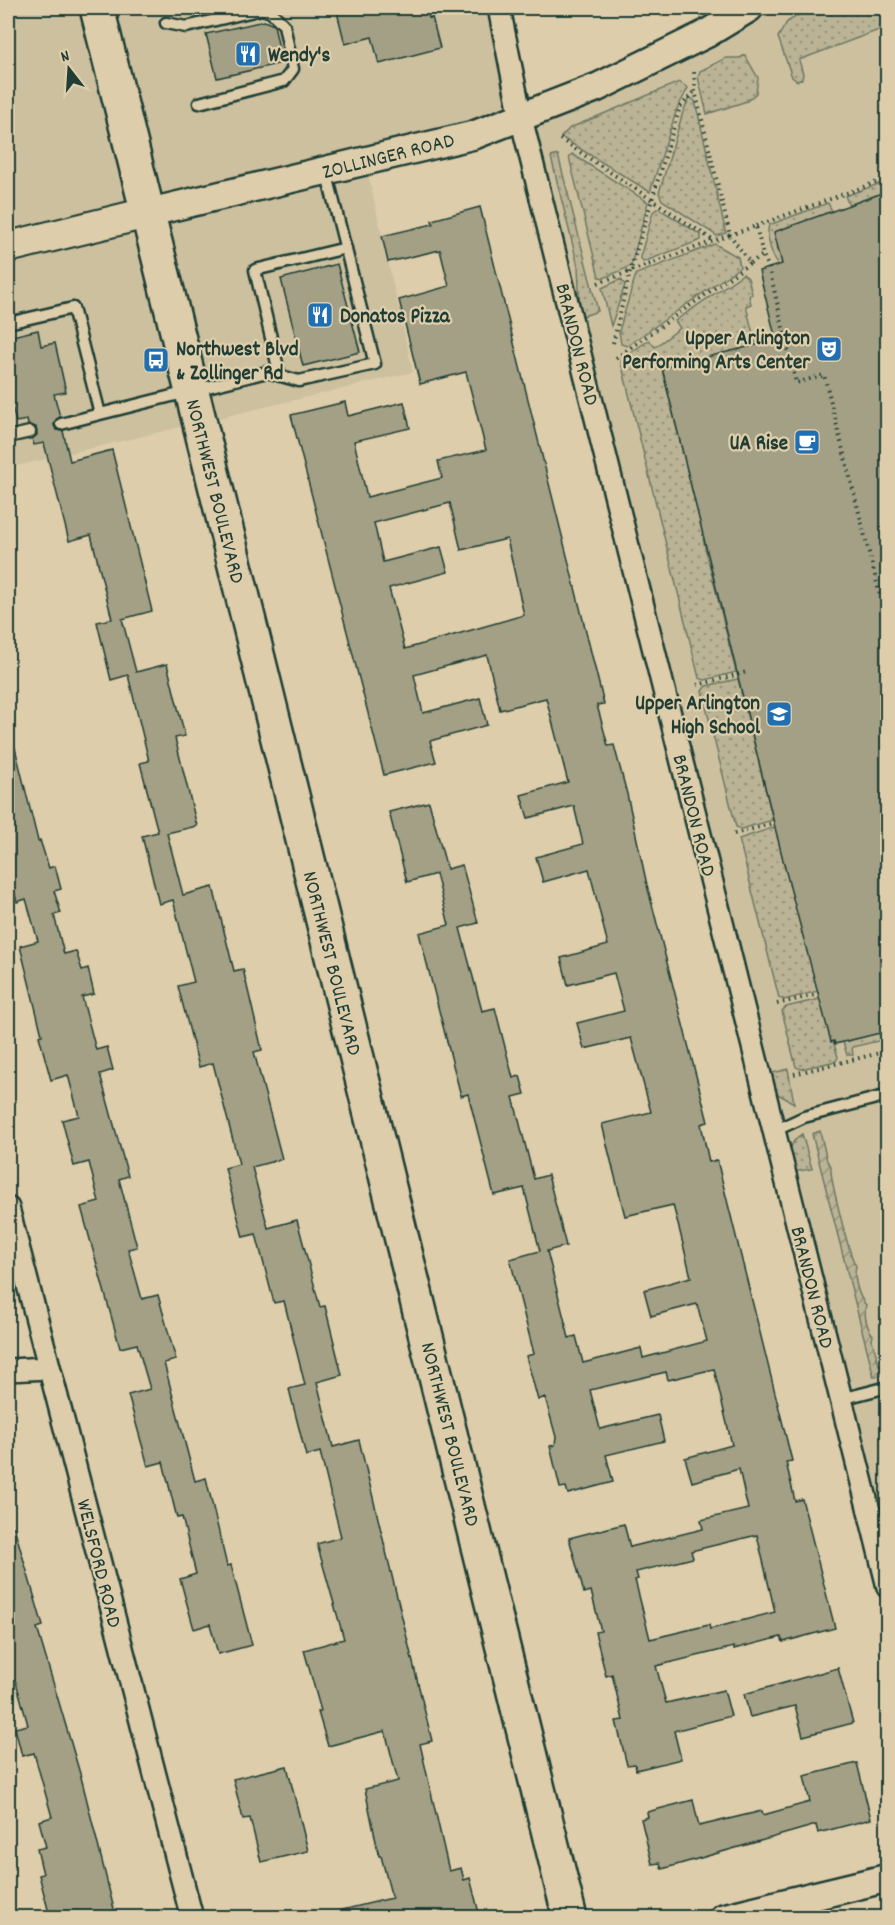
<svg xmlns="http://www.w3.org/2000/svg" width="895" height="1925" font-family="Dekko,sans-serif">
  <defs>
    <pattern id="grass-dots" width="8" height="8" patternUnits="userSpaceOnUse" patternTransform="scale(1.5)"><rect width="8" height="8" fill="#bbb395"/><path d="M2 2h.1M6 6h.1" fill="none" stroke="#97937a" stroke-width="1.8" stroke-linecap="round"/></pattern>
    <pattern id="garden-furrows" width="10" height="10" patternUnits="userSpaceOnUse" patternTransform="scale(1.5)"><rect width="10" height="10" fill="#bbb395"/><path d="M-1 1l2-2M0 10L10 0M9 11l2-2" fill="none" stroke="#97937a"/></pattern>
  </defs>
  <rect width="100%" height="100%" fill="#decdaa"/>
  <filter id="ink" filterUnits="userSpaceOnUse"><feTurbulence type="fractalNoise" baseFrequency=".0167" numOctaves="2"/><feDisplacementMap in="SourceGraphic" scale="12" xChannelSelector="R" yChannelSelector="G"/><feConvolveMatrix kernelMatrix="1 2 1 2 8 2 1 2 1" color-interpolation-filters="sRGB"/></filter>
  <g filter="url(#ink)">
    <path fill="#ccc09f" d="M8,8h491l22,109 228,-109h138v1579l-366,-1469 -156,43 48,211 -405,96z"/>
    <path fill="url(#grass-dots)" stroke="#6d7864" stroke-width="1.5" d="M810,8h77v19l-88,33 4,14 -1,5 -5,2 -5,-4 -14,-40 9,-15z
      M745,55l13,23 -2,15 -9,8 -40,13 -9,-37 2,-6 26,-13h14z
      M679,82l9,6 -11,21 -27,83 -89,-55 9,-9z
      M690,97l5,4 31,132 -9,3 -55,-36 -3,-7 24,-81z
      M572,154l76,48 -17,64 -27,12 -5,-1 -30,-120z
      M558,155l40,156 -15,5 -3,-4 -2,-46 -27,-109z
      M887,181v10l-38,14 -4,-9z
      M828,203l4,8 -48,61c-10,-8 -19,-34 -15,-47z
      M658,208l43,27v5l-58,22 -3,-5 13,-45z
      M715,244l23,13 2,10 -113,79 -6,-2 -2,-13 17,-57z
      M743,274l5,4 4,16 -3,2 2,8 -5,2 9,36 9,1 -102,26 40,161 11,6 -10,3 33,133 -31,8 -6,-2 -78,-316 2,-4 26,-18 6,7 25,-19 -5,-7z
      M621,279l4,6 -14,41 -9,-38z
      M738,679l35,141 -32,9 -5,-2 -34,-136 4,-5z
      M775,827l43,164 -34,9 -5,-2 -40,-159z
      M820,999l18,58 -2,4 -35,8 -5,-2 -14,-56 4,-4z
      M887,1031v8l-35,8 1,8h-6l-4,-13z
      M788,1069l6,34 -20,-11 -5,-18z
      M802,1134l10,35 -19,3c-3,-15 -7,-28 9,-38z"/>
    <path fill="url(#garden-furrows)" stroke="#6d7864" stroke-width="1.5" d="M820,1131l7,30 4,5c-2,10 19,92 25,100 -3,11 2,30 10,39 -2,10 0,22 7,30l-1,5 7,25 8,-1v9l-13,4 -62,-243z"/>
    <path fill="#a3a085" stroke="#1f3d34" stroke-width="1.5" fill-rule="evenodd" d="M336,8h90l3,10 3,-1 8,31 -61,16 -7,-27 -27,7z
      M264,21l10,4 8,38 -65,15 -11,-44z
      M888,191v840l-53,13 -1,-3 -3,1 -45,-170 -124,-504 114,-28 -17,-69 23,-7 -8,-32z
      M480,207l124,497 -7,1 11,41 6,-1 13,49 20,91 61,237 -7,2 8,38 8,-2 75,301 -6,1 9,39 7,-2 33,129 -52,14 -2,-5 -47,12v-2l-78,19 10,37 58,-13 7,26 -57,15 7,28 -45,11 -1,-6 -8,1 -11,-44 7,-1 -11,-46 -6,2 -11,-44 6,-1 -10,-40 -7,2 -15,-55 55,-14 6,23 73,-18 -2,-9 47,-11 -9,-40 -47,13 -7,-24 47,-13 -18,-76 -46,11 -2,-8 -76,18 10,39 58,-14 6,26 -58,14 7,27 -45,12 -2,-7 -6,1 -10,-42 5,-1 1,-8 -11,-40 -7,3 -12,-44 8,-2 -24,-95 30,-8 -16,-63 -30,7 -26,-101 -7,2 -42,-163 30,-8 -13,-51 -29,8 -18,-70 40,-10 18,67 15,-4 16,58 -18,5 22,83 13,-3 18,70 7,-2 5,18 -12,3 21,82 14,-4 18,71 -19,5 22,87 7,-2 7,27 58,-15 2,10 64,-17 -10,-37 -46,12 -7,-26 47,-13 -11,-45 -7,-27 -48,11 -16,-63 -7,-29 49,-12 -20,-74 -47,11 -7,-26 47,-12 -10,-38 -46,12 -7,-27 47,-13 -19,-76 -46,13 -7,-25 47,-13 -9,-38 -46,12 -7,-23 47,-13 -22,-84 -46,12 -13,-55 -73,20 9,38 57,-15 7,27 -57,16 6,21 -52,13 -93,-360 54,-13 3,14 56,-14 6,26 -56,13 13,56 75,-19 -4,-17 48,-11 -20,-78 -46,12 -21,-84 50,-14 -9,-36 -52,12 -6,-26 51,-12 -1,-4zM450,503l11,47 46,-11 17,76 -119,34 -16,-61 59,-16 -7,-25 -58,15 -9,-39zM757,1535l18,77 -65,17 -1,-4 -59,14 -15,-59 3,-1 -2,-7 57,-14 -2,-7z
      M337,264l23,88 -57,14 -22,-87z
      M38,330l3,16 14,-3 11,49 -12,2 6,23 -6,8 2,5 7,1 7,30 42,-11 40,161 -30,8 14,53 31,-8 18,72 -10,2 22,88 -30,7 16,62 30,-8 21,84 9,-2 19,81 -8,2 28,107 -30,8 16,61 29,-8 23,87 5,-1 17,69 -25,7 16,65 26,-7 73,301 -12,3 29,127 12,-3 3,12 6,-2 10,39h-137l-1,-7 50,-12 -11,-42h-2l-14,-67 33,-8 -13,-50 -57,15 -10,-34 3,-1 -17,-61 40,-11 -27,-95 24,-7 -21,-85 -14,4 -17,-67 16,-4 -21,-84 -10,2 -18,-69 -13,3 -18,-69 14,-4 -26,-101 -14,4 -21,-81 16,-4 -21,-82 -14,4 -17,-68 16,-4 -18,-69 9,-2 -21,-86 -17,5 -14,-58 15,-3 -21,-84 -22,6 -25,-98 -10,2 -2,-6 5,-4 -1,-8 -8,-2 -1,-5 -11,2 -4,-15 -4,1v-71z
      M15,748l23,93 2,-1 9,28 6,-2 6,23 -7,2 7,22 -7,2 10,39 12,-3 6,19 6,-2 6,26 -12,3 14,53 11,-3 6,23 -13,4 28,102 -9,3 18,68 -9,2 14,50 16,-4 18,65 -12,3 31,118 11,-3 21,88 4,-1 21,80 -34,9 -8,-30 -16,5 -14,-50 16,-5 -14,-57 -5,1 -14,-56 -15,4 -20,-71 22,-6 -13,-45 -17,4 -39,-141 18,-5 -10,-40 -15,4 -12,-46 17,-4 -11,-41 -17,5 -12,-44 3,-1 -22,-89 18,-5 -12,-42 -9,3 -6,-21 -3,1v-133z
      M14,1527l29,99 -6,2 44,149 35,140h-66l-11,-42 4,-1 -6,-25 9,-2 -7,-26 13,-4 -18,-64 -12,3 -7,-28 13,-3 -12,-43 -6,1 -2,-11v-144z
      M838,1668l15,55 -50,13 -8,-30 -45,11 -6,-23z
      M857,1763l14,56 -53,14 -2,-8 -154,44 -2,-6 -8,1 -11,-45 7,-2 -1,-5 46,-12 6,26 63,-15 1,4 47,-13 -6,-26z
      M287,1766l21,85 -47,11 -11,-44 -7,1 -10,-40z"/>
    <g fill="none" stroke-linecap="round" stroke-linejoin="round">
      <defs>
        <path id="service" d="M166,23l20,4 76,-18 9,3 13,13 9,44 -9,12 -85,22
          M8,323l65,-15 27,106 167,-42 32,9 76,-17 -49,-193
          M280,376l-25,-106 91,-22
          M61,424l39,-10
          M8,437l22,-5
          M774,1131l30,-14 84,-22
          M841,1399l47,-12"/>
        <path id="minor" d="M499,8l22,110 367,1469
          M8,1208l184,710
          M8,1370l40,-2"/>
        <path id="tertiary" d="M147,213l327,-78 124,-48 108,-53 43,-26
          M723,1918l165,-40"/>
        <path id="secondary" d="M8,247l139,-34"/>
        <path id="primary" d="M97,8l473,1910"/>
      </defs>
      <use href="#service" stroke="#1f3d34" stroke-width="15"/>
      <use href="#minor" stroke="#1f3d34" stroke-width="26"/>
      <use href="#tertiary" stroke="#1f3d34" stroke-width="32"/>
      <use href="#secondary" stroke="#1f3d34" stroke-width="34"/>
      <use href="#primary" stroke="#1f3d34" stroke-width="38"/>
      <path stroke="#1f3d34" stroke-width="4" stroke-dasharray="1.5 4.5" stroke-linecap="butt" d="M560,139l154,102
        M756,226l132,-48
        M750,263l13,-8
        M598,283l132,-48 -35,-144 -1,-20
        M613,343l17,-71 50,-165 15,-16
        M616,358l134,-95 -20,-28 26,-9 7,29 6,13 27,115 28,-8 64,252
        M697,685l50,-13
        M734,834l40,-11
        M777,1004l42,-10
        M794,1074l94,-23
        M883,1428l5,-1"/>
      <use href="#service" stroke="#decdaa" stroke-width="10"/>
      <use href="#minor" stroke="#decdaa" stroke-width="21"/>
      <use href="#tertiary" stroke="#decdaa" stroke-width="27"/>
      <use href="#secondary" stroke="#decdaa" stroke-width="30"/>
      <use href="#primary" stroke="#decdaa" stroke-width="33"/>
    </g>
  </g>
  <defs>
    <symbol id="restaurant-square" viewBox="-11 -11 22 22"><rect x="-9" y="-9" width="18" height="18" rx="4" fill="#1f6fb2" stroke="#decdaa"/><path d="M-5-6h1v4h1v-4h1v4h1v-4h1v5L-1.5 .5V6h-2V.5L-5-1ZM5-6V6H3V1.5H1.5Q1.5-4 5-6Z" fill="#fff"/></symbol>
    <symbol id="theatre-square" viewBox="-11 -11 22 22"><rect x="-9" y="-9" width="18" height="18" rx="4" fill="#1f6fb2" stroke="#decdaa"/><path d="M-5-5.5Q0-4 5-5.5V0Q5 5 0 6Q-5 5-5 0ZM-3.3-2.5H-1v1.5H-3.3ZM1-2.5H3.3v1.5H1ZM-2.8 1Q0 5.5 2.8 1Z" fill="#fff"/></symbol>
    <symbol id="bus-square" viewBox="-11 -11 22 22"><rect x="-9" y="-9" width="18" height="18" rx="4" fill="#1f6fb2" stroke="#decdaa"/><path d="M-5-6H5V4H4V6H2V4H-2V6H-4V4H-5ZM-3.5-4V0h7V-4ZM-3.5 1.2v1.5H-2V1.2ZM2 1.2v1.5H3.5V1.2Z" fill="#fff"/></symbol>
    <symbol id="cafe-square" viewBox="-11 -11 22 22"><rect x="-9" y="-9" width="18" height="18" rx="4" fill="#1f6fb2" stroke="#decdaa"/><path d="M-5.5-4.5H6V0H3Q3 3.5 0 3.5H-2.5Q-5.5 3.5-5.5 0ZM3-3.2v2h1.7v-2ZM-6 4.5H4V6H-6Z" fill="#fff"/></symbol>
    <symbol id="school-square" viewBox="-11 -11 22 22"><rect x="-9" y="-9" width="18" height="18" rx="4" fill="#1f6fb2" stroke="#decdaa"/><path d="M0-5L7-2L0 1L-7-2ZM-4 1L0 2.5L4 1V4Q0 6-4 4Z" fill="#fff"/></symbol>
  </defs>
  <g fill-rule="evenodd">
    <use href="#restaurant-square" x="233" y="39" width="30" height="30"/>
    <use href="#restaurant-square" x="305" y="300" width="30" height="30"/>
    <use href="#theatre-square" x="814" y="334" width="30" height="30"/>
    <use href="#bus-square" x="141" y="345" width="30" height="30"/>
    <use href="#cafe-square" x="792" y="427" width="30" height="30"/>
    <use href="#school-square" x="764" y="699" width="30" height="30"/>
  </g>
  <g text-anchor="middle" stroke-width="4.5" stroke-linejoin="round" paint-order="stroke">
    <g font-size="21" font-weight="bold" fill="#1f3d34" stroke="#decdaa" text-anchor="start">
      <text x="268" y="61">Wendy's</text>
      <text x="340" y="322">Donatos Pizza</text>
      <text x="810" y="344" text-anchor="end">Upper Arlington<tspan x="810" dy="24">Performing Arts Center</tspan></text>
      <text x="176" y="355">Northwest Blvd<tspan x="176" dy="24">&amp; Zollinger Rd</tspan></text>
      <text x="788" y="449" text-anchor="end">UA Rise</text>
      <text x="760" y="709" text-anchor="end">Upper Arlington<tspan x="760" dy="24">High School</tspan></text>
    </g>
    <g font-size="21" fill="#1f3d34" stroke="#decdaa">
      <text transform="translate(388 155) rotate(-14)" y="7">ZOLLINGER ROAD</text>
      <text transform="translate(578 344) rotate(76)" y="7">BRANDON ROAD</text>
      <text transform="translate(216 491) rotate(76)" y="7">NORTHWEST BOULEVARD</text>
      <text transform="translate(695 815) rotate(76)" y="7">BRANDON ROAD</text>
      <text transform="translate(333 963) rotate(76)" y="7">NORTHWEST BOULEVARD</text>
      <text transform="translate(813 1287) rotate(76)" y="7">BRANDON ROAD</text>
      <text transform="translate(451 1434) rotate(76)" y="7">NORTHWEST BOULEVARD</text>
      <text transform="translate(100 1563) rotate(76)" y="7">WELSFORD ROAD</text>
    </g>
  </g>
  <rect width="895" height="1925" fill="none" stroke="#decdaa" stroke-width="30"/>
  <rect x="15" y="15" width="865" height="1895" fill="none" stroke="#1f3d34" stroke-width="2" filter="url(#ink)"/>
  <g transform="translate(69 69) rotate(343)" stroke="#decdaa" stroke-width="4.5" paint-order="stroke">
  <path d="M0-4.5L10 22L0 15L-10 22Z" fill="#1f3d34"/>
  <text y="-9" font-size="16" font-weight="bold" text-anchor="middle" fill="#1f3d34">N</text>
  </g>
</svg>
